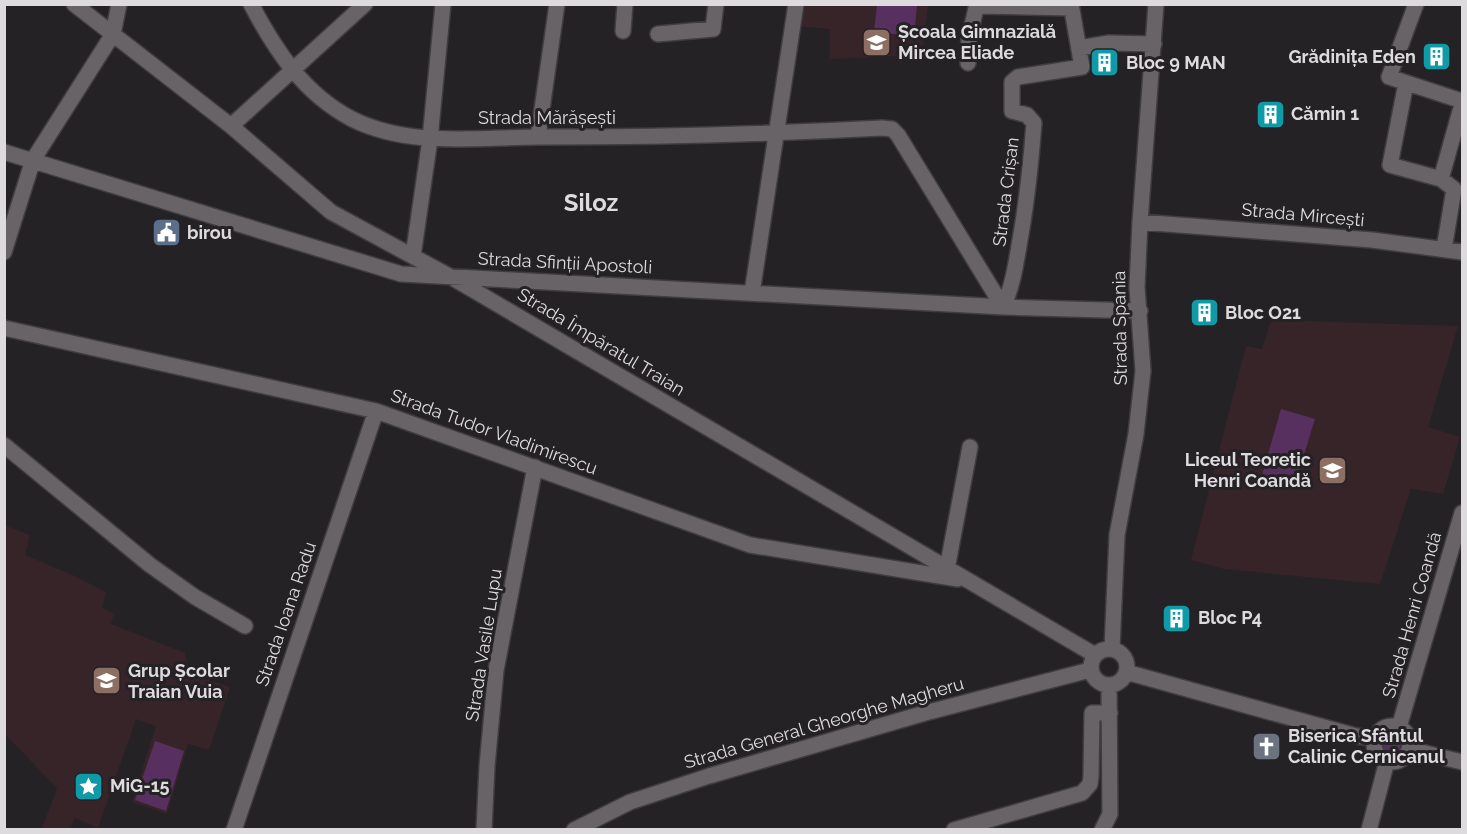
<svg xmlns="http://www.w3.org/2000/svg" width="1467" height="834" font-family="Raleway,sans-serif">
  <rect width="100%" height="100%" fill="#252225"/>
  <path fill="#372429" d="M796,5h132l-6,50 -92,4v-30l-37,-3z
    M1271,320l187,6 -30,101 32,10 -17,57 -32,-5 -31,95 -156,-15 -33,-9 55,-214 16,3z
    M4,525l26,10 -5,20 50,21 31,16 -4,16 12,6 -3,10 74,29 4,21 41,13 -21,63 -21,-6 -21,70 -35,-12 24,-76 -20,-7 -38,109 -23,-10 -5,11h-28l15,-41 -52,-54z"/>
  <path fill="#583060" d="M877,5h40l-3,31 -40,-4z
    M1281,409l34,10 -20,65 -33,-9z
    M1379 743a11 11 0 1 1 22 0a11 11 0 1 1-22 0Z
    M155,741l29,10 -18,60 -31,-11z"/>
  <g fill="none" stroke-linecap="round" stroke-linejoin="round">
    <defs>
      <path id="minor" d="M74,4l157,122 100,86 120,65 644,378
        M251,4c24,46 53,90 101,115 58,29 126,18 188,18 114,0 228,-3 342,-9l10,1 6,6 105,172
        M1416,4l-27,73 73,24
        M977,6l94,2
        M623,31l2,-27
        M658,34l55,-5 3,-25
        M1079,48l30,-5 45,1
        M968,63l1,-25 8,-34
        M1406,83l-16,82 51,14
        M231,126l134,-122
        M538,137l19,-133
        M4,152l397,122 602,33 137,4
        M1140,222l232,18 90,12
        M1444,249l10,-60 -13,-10 21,-75
        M4,252l29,-92 80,-126 6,-30
        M413,256l17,-117 13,-135
        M752,293l44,-289
        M1003,307c10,-21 13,-44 17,-67 7,-39 11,-78 14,-117l-7,-8 -15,-4v-29l6,-5 64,-10 -11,-63
        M4,328l372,83 374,134 208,34
        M4,445l146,120 45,32 50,29
        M947,569l23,-122
        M1091 667a18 18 0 1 1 36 0a18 18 0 1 1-36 0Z
        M1112,649l5,-114 19,-101 7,-63 -6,-84 3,-65 16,-218
        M1126,672l230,64 18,2
        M1374 744a18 18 0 1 1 36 0a18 18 0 1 1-36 0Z
        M1399,727l63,-214
        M1409,749l53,13
        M234,830l142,-419
        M484,830l3,-64 9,-96 39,-203
        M574,830l56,-28 79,-26 216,-63 165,-43
        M954,830l128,-37 8,-9 1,-8 1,-63h18
        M1102,830l8,-16 -1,-129
        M1369,830l18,-69"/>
    </defs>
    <use href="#minor" stroke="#403d40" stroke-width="18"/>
    <use href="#minor" stroke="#676367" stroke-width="15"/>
  </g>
  <defs>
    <symbol id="school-square" viewBox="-11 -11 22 22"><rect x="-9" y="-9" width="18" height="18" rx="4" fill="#8d6e63" stroke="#252225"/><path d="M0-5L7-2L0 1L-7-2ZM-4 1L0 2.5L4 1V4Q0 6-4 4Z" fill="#fff"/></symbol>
    <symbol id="building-square" viewBox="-11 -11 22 22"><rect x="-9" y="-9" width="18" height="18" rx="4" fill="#0f9aa8" stroke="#252225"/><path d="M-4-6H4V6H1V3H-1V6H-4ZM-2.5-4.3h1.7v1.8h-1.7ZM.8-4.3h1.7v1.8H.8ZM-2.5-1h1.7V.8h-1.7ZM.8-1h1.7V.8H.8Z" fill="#fff"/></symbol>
    <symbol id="civic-square" viewBox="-11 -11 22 22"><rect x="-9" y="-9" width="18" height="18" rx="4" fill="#5c6f8a" stroke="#252225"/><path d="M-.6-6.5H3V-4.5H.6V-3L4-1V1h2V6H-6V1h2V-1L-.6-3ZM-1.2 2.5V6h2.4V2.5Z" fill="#fff"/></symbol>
    <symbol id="church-square" viewBox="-11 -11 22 22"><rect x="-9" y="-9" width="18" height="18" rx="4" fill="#6b7280" stroke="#252225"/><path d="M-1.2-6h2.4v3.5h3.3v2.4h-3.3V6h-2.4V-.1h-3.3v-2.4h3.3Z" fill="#fff"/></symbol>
    <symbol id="sight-square" viewBox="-11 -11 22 22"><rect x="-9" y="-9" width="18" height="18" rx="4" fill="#0f9aa8" stroke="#252225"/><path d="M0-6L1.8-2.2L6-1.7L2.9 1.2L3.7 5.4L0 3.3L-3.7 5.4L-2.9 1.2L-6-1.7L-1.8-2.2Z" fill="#fff"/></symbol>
  </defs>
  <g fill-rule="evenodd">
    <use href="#school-square" x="860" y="26" width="33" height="33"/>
    <use href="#building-square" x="1420" y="40" width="33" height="33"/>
    <use href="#building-square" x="1088" y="46" width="33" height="33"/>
    <use href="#building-square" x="1254" y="98" width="33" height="33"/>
    <use href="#civic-square" x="150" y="216" width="33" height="33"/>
    <use href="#building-square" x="1188" y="296" width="33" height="33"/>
    <use href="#school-square" x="1316" y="454" width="33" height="33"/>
    <use href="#building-square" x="1160" y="602" width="33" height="33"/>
    <use href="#school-square" x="90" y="664" width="33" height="33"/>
    <use href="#church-square" x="1250" y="730" width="33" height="33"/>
    <use href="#sight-square" x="72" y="770" width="33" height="33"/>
  </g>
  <g text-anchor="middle" stroke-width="6" stroke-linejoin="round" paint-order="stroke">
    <g font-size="18" font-weight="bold" fill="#dddbde" stroke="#252225" text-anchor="start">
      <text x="898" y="38">Școala Gimnazială<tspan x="898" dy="21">Mircea Eliade</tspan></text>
      <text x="1416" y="63" text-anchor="end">Grădinița Eden</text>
      <text x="1126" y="69">Bloc 9 MAN</text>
      <text x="1291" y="120">Cămin 1</text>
      <text x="187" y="239">birou</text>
      <text x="1225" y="319">Bloc O21</text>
      <text x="1311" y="466" text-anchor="end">Liceul Teoretic<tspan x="1311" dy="21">Henri Coandă</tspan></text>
      <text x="1198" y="624">Bloc P4</text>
      <text x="128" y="677">Grup Școlar<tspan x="128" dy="21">Traian Vuia</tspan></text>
      <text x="1288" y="742">Biserica Sfântul<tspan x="1288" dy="21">Calinic Cernicanul</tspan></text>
      <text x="110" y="792">MiG-15</text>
    </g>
    <g font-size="18" fill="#dddbde" stroke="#252225">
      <text x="547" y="124">Strada Mărășești</text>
      <text transform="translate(1006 192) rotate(-83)" y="6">Strada Crișan</text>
      <text transform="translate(1303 215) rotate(5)" y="6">Strada Mircești</text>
      <text transform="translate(565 263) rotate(3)" y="6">Strada Sfinții Apostoli</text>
      <text transform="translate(1120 328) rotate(-91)" y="6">Strada Spania</text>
      <text transform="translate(601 342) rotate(31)" y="6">Strada Împăratul Traian</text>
      <text transform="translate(494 432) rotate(20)" y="6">Strada Tudor Vladimirescu</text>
      <text transform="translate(286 614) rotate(-71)" y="6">Strada Ioana Radu</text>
      <text transform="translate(1412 615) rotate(-74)" y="6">Strada Henri Coandă</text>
      <text transform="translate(484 645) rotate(-81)" y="6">Strada Vasile Lupu</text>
      <text transform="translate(824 723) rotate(-16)" y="6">Strada General Gheorghe Magheru</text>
    </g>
    <g font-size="24" font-weight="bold" fill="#dddbde" stroke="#252225">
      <text x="591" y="211">Siloz</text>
    </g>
  </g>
  <rect width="1467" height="834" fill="none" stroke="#dddbde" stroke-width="12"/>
</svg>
